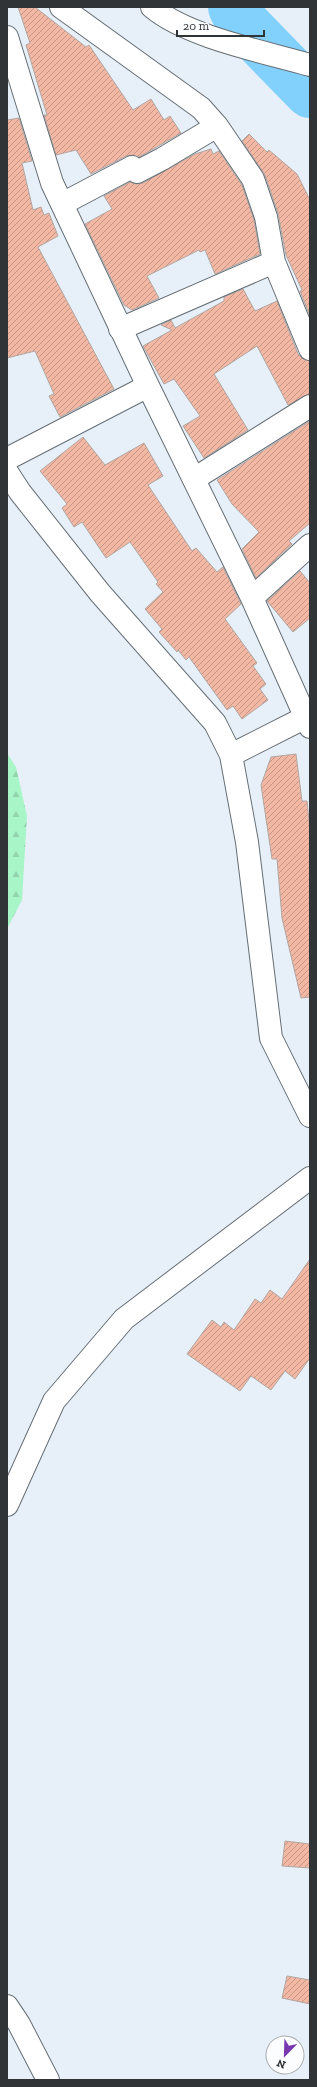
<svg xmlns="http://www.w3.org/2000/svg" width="317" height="2087" font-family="'Zilla Slab',serif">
  <defs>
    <pattern id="forest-firs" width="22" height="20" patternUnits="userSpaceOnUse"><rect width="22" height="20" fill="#a8f5c7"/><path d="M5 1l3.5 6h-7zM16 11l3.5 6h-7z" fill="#91d3ac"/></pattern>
    <pattern id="building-hatch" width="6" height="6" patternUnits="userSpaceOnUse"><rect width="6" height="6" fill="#f3b8a4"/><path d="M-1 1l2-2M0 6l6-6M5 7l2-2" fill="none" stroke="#c59686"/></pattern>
  </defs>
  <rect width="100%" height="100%" fill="#e7f0f9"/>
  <path fill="url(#forest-firs)" d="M7,753l9,14 11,49 -5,84 -15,29z"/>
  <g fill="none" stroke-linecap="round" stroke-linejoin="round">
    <path stroke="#81d1fc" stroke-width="52" d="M234,7l7,14 69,71"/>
  </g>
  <path fill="url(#building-hatch)" stroke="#b2a6a2" d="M18,7h17l51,40 3,-2 44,65 18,-11 13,21 6,-4 11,17 -42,24 -6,-2 -7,1 -35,18 -15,-24 -20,5 -12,-40h3l-21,-70 4,-2z
    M19,118l13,43 -10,2 11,47 8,-3 3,8 5,-2 9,23 -20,11 76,142 -54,28 -11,-21 5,-2 -19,-43 -28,7v-238z
    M249,134l18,18 2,-2 28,24 13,26v116l-10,-25 2,-1 -16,-35 -8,-42 -13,-38 -23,-34z
    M211,149l2,5 6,-3 23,34 12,35 6,34 -45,20 -10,-24 -5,2 -1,-2 -52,26 12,22 -27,12 -8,-5 -39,-81 27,-15 -8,-13 26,-14 6,2 7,-1 52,-29z
    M243,289l12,22 22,-10 21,53 5,5 7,2v33l-22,11 -31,-59 -43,28 34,56 -44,28 -21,-32 17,-10 -26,-37 -10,5 -21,-38 29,-16 -11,-5 10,-5 4,8 49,-27v-4z
    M310,421v102l-21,18 3,3 -36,34 -14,-29 17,-17 -27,-28 -15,-24z
    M83,437l22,28 39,-22 19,33 -15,9 44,66 4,-3 21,24 6,-5 18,37 -16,15 32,44 -4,3 13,18 -6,5 8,11 -26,19 -9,-13 -6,4 -38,-53 -3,3 -8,-10 -1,2 -18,-20 3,-3 -17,-20 18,-17 -7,-8 2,-2 -28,-40 -24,16 -24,-36 -8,5 -12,-19 5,-4 -27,-33z
    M300,571l10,12v35l-17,14 -26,-31z
    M296,754l6,47h5l3,29v167l-9,1 -19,-80 -5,-59h-5l-11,-74 10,-28z
    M310,1259v99l-15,21 -10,-8 -14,19 -20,-14 -11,15 -53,-37 25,-34 9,7 3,-5 10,8 21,-31 6,4 9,-13 12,9z
    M285,1841l25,3v24l-28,-2z
    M287,1976l23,4v24l-28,-6z"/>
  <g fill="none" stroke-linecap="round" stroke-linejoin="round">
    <defs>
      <path id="minor" d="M61,7l140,101 16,18 36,53 13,38 8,45 36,87
        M7,37l45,146 96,203 104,212 58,129
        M62,204l70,-37 5,5 25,-13 55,-33
        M120,329l154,-67
        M7,459l141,-73
        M7,472l13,20 80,101 115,130 16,32 16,87 24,196 39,78
        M194,479l116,-73
        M252,598l58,-53
        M231,755l75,-38
        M7,1505l47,-104 70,-82 186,-141
        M7,2006l12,18 29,56"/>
      <path id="primary" d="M152,7c35,30 113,45 158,58"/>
    </defs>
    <use href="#minor" stroke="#666e75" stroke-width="24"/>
    <use href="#primary" stroke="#666e75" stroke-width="24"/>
    <use href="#minor" stroke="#fff" stroke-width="22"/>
    <use href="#primary" stroke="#fff" stroke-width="22"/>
  </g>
  <rect width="317" height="2087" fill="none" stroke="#303437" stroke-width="16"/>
  <g transform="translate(285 2055) rotate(203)"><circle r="19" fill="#fbfdfe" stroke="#aaadae"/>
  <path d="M0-3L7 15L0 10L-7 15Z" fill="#7839ae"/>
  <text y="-6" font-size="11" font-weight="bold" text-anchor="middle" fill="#303437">N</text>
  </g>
  <path d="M177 30v6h87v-6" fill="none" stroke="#303437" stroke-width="2"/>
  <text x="183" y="30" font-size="12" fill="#303437" stroke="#fbfdfe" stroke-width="3" paint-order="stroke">20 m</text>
</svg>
